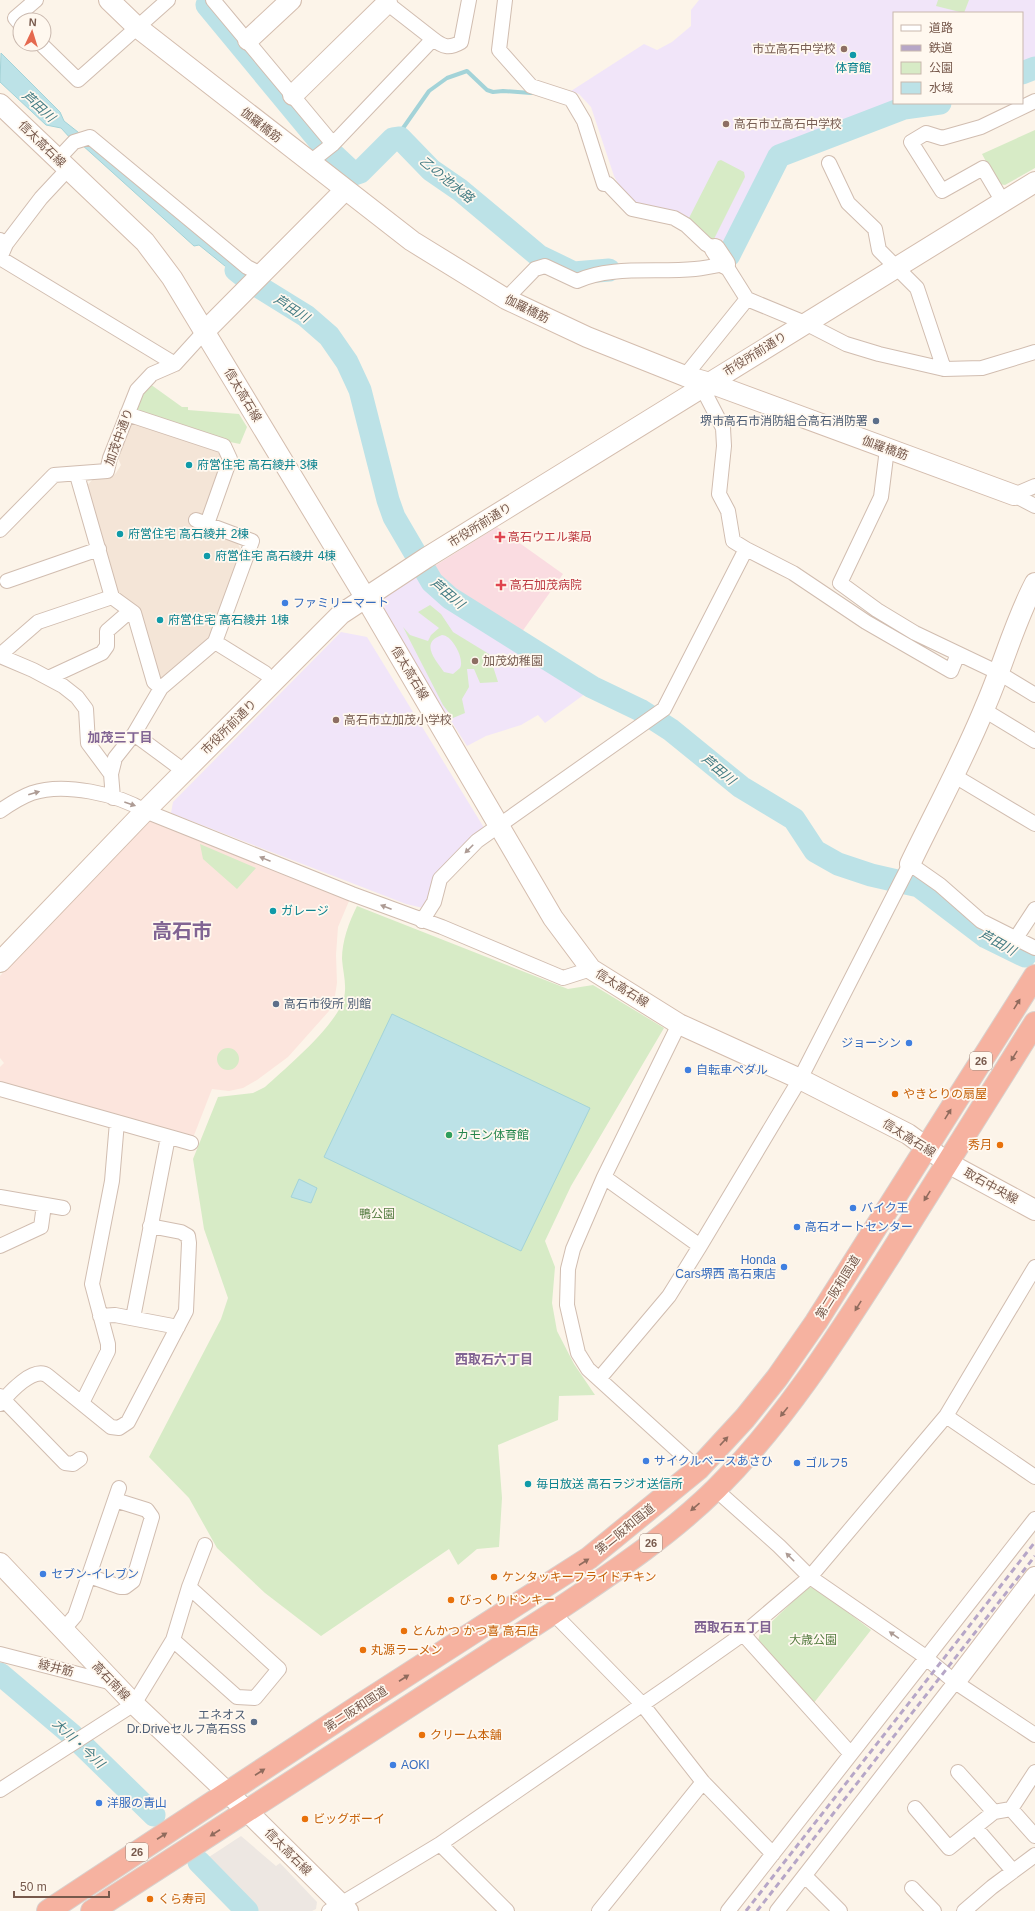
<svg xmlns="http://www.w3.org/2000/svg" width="1035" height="1911" font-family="Arial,'Noto Sans JP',sans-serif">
  <rect width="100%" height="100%" fill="#fcf4e9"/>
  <path fill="#f4e5d7" d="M135,422l85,28 3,11 -13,47 -10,8 37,26 6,12 -18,41 -10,37 -50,47 -9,-3 -48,-107 -23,-81 8,-9 20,-3 3,-3 5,-8 -4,-9 10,-30z"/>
  <path fill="#fce5dd" d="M145,811l207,83 -14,33 -2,28 1,28 -3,19 -5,9 -41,46 -31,23 -14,8 -14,3 -17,-2 -21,54 -191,-54v-22l4,-4 -4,-5v-82z"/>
  <path fill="#ede7e2" d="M241,1836l35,30 4,-3 37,39 -1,7 -4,2h-54l-49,-54z"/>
  <path fill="#f1e5f9" d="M699,0h336v66l-13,6v-59h-128v90h37l-37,6 -113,42 -10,12 -40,83 -13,-8 -6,4 -68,-33 -18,-11 -12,-22 -23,-69 -12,-13 -8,-3 73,-47 13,6 15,-8 19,-16v-16z
    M414,574l16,16 24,21 24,16 111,64 -44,32 -7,-8 -17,10 -35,11 -19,10 -83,-130 1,-21z
    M341,632l26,5 119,194 -63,77 -17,-4 -235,-91 2,-11z"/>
  <path fill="#fadce1" d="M497,527l66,47 -44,62 -63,-39 -23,-30z"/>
  <path fill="#d7ebc6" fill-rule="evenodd" d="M938,0h31l-5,13 -28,-7z
    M1035,130v38l-30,17 -7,-1 -16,-30z
    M721,160l23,12 1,5 -32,64 -24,-23 29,-57z
    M150,384l32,23h6v3l51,4 8,13 -7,17 -20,-4 -81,-27 -4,-9z
    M430,605l11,9 12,18 36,22 9,28 -18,1 -6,-14h-7l2,18 -7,12 3,14 -12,5 -10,-13 -40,-78 7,8 18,6 3,-6 8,-7 -21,-16zM442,635c10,0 23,24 18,33l-7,6 -9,-2c-8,-12 -25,-29 -2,-37z
    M200,844l56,24 -19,21 -34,-30z
    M357,906l211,83 25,-4 71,43 -93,158 -26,55 10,26 -3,36 5,28 17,33 21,31 -36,1 -1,24 -60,25 4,53 -3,49 -22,2 -19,16 -9,-16 -128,87 -56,-43 -48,-45 -28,-50 -40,-41 72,-138 7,-21 -24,-69 -11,-70 25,-62 35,-4 12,-6c21,-19 72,-62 79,-89 3,-14 -1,-25 -2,-39 0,-18 7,-37 15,-53z
    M217 1059a11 11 0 1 1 22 0a11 11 0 1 1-22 0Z
    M808,1587l8,1 55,42 -58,74 -55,-63 2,-8z"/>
  <path fill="#bce2e7" stroke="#a3d3d8" d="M1,53l59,59 4,9 19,15 -11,4 -11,-12 -15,-3 -46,-43z
    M87,142l166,133 -7,8 -47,-38 -5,1 -113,-102z
    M392,1014l198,94 -69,143 -197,-94z
    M299,1179l18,9 -6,15 -20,-6z"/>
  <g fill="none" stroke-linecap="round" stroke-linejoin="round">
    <path stroke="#a3d3d8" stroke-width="4" d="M400,138l1,-7 28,-40 18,-13 20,-7 20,19 6,2 10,-1 28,2"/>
    <path stroke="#bce2e7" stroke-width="23" d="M207,5l114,138 33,31 6,-2 33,-33 7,-1 31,32 29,20 79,66 35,17 35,-3
      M1022,73l13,-5
      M729,255l50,-99 125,-48 36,-5
      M236,270l15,12 55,34 23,20 18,26 13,28 28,110 6,17 38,65 18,16 142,89 48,23 31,20 70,57 53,32 21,32 23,13 33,11 48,11 67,51 39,19
      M0,1674l71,60 83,81
      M199,1862l48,49"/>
    <defs>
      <path id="street" d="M213,0l120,144
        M505,0l-6,50 32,36 40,13 13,22 20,63h4l24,25 42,9 12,7 20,19 9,5
        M20,24l-5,-6 21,-18
        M433,39c10,8 16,10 28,3l8,-42
        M41,44l37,36 90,-80
        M58,159l16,-17 16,-5 157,130 16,8
        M309,163l24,-19 100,-105 -50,-39
        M829,163l19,40 27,26 4,21 38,38 27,81
        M1003,202l-20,-34 -41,23 -31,-49 15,-9 16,5 39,-11 54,-26
        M0,240l6,4 -6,14 175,106
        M6,244l35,-46 27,-29
        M506,299l29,-30 10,-3 32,15c33,-16 81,-8 118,-12 10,-1 20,-3 30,-5l22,35 58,24 41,21 33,10 65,15 38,-1 53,-16
        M685,376l62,-77
        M710,383l-3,14 16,31 1,18 -5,48 9,17 5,30 13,8 47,24 73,49 85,49 7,-17
        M127,414l97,32 6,13 -23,65
        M887,449l-6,48 -41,86 37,27 38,23 84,40 36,22
        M77,475l35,122 22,16 20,69 7,6
        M1014,495l21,11
        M1014,495l21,-9
        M0,530l54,-55 53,-4 3,-13 27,-68 15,-16 23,-10 30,-33
        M7,581l92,-32
        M215,642l50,31
        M0,655l38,-33 74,-25
        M0,656l33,14 30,16 14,11 9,12 2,34 23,31 2,24
        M48,678l54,-25 5,-7v-15l23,-20
        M984,710l51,31
        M134,734l42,31
        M111,774l4,-16 19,-24 27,-46 54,-46 37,-101 -56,-21
        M953,775l82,49
        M0,811c10,-7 21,-14 32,-18 32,-11 85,1 113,18l207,83 90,33 121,51 28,-9
        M422,921l12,-19 6,-23 37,-38 187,-132 82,-160
        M1016,938l19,-29
        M679,1024l-75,153 -31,72 -5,20 -1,36 11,48 10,16 110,100
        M0,1089l191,54
        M604,1177l96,69
        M0,1197l63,11
        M0,1246l41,-19 3,-22
        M100,1316l15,-1 63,12
        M133,1318l35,-181
        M599,1379l70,-83 31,-50 100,-167 110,-215 30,21 41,36 54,27
        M0,1396l65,67 8,1 7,-5
        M82,1403l26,-52v-7l-16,-60 20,-103 5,-59
        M0,1404c9,-11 34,-39 48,-28l63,51 8,1 9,-6 58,-111 3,-68 -1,-7 -7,-4 -31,-6
        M946,1416l89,61
        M715,1489l64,57 31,31 110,76 35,29 80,53
        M89,1576l31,11h5l8,-6 19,-64 -5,-7 -32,-10
        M553,1613l89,91 61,78 70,72
        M63,1630l12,-14 44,-128
        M743,1634l107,119
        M173,1640l64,57 18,1 24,-29 -90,-82
        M0,1654l113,29
        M0,1790l134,-86 39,-64 16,-53 16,-42
        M915,1808l34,40 45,-36 -36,-40
        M1011,1809l24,27
        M994,1812l17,-3 24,-37
        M975,1827l38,44
        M440,1844l67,67
        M805,1876l35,35
        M912,1888l22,23
        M329,1911l111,-67 235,-162 68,-48 67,-57 136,-161 89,-149
        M599,1911l104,-129
        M728,1911l307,-392
        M777,1911l178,-229
        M964,1911l28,-24 43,-32"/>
      <path id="secondary" d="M109,0l28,27 275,214 94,58 81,38 98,39 25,7 304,112
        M248,40l43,-40
        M293,95l94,-92
        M0,104l145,138 27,36 193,319 188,321 38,51 88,55 121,55 108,55 40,29 87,47
        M715,249l10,15
        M205,331l140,-141
        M910,864c25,-52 53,-103 75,-157 18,-41 29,-84 50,-124
        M0,962l145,-151 196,-197 85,-56 609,-376
        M0,1563l134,141 114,108 100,99
        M955,1682l80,-105"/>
      <path id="highway" d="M48,1911l314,-207 227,-146 109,-89 47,-51 32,-40 39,-56 219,-346
        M92,1911l461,-298c56,-38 114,-76 163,-124 70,-70 122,-153 175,-236 48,-77 96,-153 144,-230"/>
    </defs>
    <use href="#street" stroke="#d1bdb0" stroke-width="16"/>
    <use href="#secondary" stroke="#d4bdae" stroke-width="22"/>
    <use href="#highway" stroke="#d9d1cd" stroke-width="24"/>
    <use href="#street" stroke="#fff" stroke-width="14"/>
    <use href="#secondary" stroke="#fff" stroke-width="20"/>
    <use href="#highway" stroke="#f6b2a0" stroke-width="22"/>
    <path stroke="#b6a6c7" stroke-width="3" stroke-dasharray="6 4" stroke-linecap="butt" d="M746,1911l289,-369
      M757,1911l278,-355"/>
  </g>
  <defs><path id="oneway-solid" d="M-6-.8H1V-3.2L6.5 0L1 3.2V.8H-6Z"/></defs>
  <g fill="#ad9b94">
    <use href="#oneway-solid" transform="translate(34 793) rotate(-16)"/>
    <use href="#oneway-solid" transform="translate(130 804) rotate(19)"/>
    <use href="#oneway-solid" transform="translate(469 849) rotate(135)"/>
    <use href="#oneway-solid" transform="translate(265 859) rotate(-158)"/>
    <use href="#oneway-solid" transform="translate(386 907) rotate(-159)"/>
    <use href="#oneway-solid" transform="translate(790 1557) rotate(-135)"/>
    <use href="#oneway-solid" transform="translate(894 1635) rotate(-145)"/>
  </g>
  <g fill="#906b5d">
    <use href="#oneway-solid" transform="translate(1017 1004) rotate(-58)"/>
    <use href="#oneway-solid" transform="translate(1014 1056) rotate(122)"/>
    <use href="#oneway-solid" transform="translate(948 1114) rotate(-58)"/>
    <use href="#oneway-solid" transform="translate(927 1196) rotate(122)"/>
    <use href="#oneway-solid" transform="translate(858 1306) rotate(122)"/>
    <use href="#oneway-solid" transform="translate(784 1412) rotate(129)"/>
    <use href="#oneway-solid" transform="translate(724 1441) rotate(-47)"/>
    <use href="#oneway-solid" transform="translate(695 1507) rotate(139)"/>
    <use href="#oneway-solid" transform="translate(584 1562) rotate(-33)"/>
    <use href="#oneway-solid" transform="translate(404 1678) rotate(-33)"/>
    <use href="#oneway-solid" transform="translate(260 1772) rotate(-33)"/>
    <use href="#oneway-solid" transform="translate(215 1833) rotate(147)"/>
    <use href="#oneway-solid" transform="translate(162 1836) rotate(-33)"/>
  </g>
  <g fill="#8d6e63" stroke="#fff8ef" stroke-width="1.5">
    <circle cx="844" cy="49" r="4"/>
    <circle cx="726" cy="124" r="4"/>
    <circle cx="475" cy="661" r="4"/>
    <circle cx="336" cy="720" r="4"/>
  </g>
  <g fill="#0f9aa8" stroke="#fff8ef" stroke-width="1.5">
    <circle cx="853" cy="55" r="4"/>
    <circle cx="189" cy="465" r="4"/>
    <circle cx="120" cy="534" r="4"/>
    <circle cx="207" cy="556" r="4"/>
    <circle cx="160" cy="620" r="4"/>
    <circle cx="273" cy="911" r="4"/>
    <circle cx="528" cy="1484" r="4"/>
  </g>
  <g fill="#5c6f8a" stroke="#fff8ef" stroke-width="1.5">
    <circle cx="876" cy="421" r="4"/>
    <circle cx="276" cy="1004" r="4"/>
    <circle cx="254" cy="1722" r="4"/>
  </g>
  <g fill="#e0444e" stroke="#fff8ef" stroke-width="1.5">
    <path d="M498 531h4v4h4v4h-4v4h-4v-4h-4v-4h4z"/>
    <path d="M499 579h4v4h4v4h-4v4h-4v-4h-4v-4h4z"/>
  </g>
  <g fill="#3f7fe0" stroke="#fff8ef" stroke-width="1.5">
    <circle cx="285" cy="603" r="4"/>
    <circle cx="909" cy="1043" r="4"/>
    <circle cx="688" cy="1070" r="4"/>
    <circle cx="853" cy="1208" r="4"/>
    <circle cx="797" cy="1227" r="4"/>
    <circle cx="784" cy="1267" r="4"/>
    <circle cx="646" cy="1461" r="4"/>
    <circle cx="797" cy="1463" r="4"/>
    <circle cx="43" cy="1574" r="4"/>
    <circle cx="393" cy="1765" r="4"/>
    <circle cx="99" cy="1803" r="4"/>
  </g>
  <g fill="#e8710a" stroke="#fff8ef" stroke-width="1.5">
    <circle cx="895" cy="1094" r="4"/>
    <circle cx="1000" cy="1145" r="4"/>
    <circle cx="494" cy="1577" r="4"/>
    <circle cx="451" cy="1600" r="4"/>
    <circle cx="404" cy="1631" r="4"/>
    <circle cx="363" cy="1650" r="4"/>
    <circle cx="422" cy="1735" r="4"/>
    <circle cx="305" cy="1819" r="4"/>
    <circle cx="150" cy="1899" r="4"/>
  </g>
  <circle fill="#2e9e5b" stroke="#fff8ef" stroke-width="1.5" cx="449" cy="1135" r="4"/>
  <g text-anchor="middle" stroke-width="3.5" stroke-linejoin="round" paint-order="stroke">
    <g fill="#fff8ef" stroke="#a0897d" stroke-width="1">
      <rect x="970" y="1052" width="22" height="18" rx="3"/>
      <rect x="640" y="1534" width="22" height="18" rx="3"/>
      <rect x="126" y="1843" width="22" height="18" rx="3"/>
    </g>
    <g font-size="11" font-weight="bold" fill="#77594c">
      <text x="981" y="1065">26</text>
      <text x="651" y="1547">26</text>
      <text x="137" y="1856">26</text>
    </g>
    <g font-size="12" fill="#785e54" stroke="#fff8ef" text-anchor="start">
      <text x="836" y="53" text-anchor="end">市立高石中学校</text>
      <text x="734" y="128">高石市立高石中学校</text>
      <text x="483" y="665">加茂幼稚園</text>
      <text x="344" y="724">高石市立加茂小学校</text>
    </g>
    <g font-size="12" fill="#0d838f" stroke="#fff8ef" text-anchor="start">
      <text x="853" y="72" text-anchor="middle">体育館</text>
      <text x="197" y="469">府営住宅 高石綾井 3棟</text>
      <text x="128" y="538">府営住宅 高石綾井 2棟</text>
      <text x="215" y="560">府営住宅 高石綾井 4棟</text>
      <text x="168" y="624">府営住宅 高石綾井 1棟</text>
      <text x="281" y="915">ガレージ</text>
      <text x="536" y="1488">毎日放送 高石ラジオ送信所</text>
    </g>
    <g font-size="12" fill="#77594c" stroke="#fff8ef">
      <text transform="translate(261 125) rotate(38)" y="4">伽羅橋筋</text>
      <text transform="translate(42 144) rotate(44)" y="4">信太高石線</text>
      <text transform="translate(527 309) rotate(26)" y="4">伽羅橋筋</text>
      <text transform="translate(755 354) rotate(-32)" y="4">市役所前通り</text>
      <text transform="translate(243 395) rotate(59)" y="4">信太高石線</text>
      <text transform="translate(119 437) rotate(-70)" y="4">加茂中通り</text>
      <text transform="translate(885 448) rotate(20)" y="4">伽羅橋筋</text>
      <text transform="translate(480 525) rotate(-32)" y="4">市役所前通り</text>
      <text transform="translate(410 673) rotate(59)" y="4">信太高石線</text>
      <text transform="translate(229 727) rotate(-45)" y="4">市役所前通り</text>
      <text transform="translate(622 988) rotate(32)" y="4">信太高石線</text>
      <text transform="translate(909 1138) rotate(32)" y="4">信太高石線</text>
      <text transform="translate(991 1186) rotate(29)" y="4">取石中央線</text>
      <text transform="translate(838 1287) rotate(-58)" y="4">第二阪和国道</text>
      <text transform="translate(625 1529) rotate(-39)" y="4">第二阪和国道</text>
      <text transform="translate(56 1668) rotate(14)" y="4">綾井筋</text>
      <text transform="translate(111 1681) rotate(46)" y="4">高石南線</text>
      <text transform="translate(356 1709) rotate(-33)" y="4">第二阪和国道</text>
      <text transform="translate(288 1852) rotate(45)" y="4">信太高石線</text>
    </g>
    <g font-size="12" fill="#4e5e75" stroke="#fff8ef" text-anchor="end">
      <text x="868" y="425">堺市高石市消防組合高石消防署</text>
      <text x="284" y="1008" text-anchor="start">高石市役所 別館</text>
      <text x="246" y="1719">エネオス<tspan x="246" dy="14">Dr.Driveセルフ高石SS</tspan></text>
    </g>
    <g font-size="12" fill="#be3a42" stroke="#fff8ef" text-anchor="start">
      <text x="508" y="541">高石ウエル薬局</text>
      <text x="510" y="589">高石加茂病院</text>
    </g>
    <g font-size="12" fill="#366cbe" stroke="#fff8ef" text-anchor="start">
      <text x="293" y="607">ファミリーマート</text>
      <text x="901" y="1047" text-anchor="end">ジョーシン</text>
      <text x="696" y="1074">自転車ペダル</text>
      <text x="861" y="1212">バイク王</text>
      <text x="805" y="1231">高石オートセンター</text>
      <text x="776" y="1264" text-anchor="end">Honda<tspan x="776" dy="14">Cars堺西 高石東店</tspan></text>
      <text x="654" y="1465">サイクルベースあさひ</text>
      <text x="805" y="1467">ゴルフ5</text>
      <text x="51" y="1578">セブン-イレブン</text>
      <text x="401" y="1769">AOKI</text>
      <text x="107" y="1807">洋服の青山</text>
    </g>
    <g font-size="12" fill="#c56008" stroke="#fff8ef" text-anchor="start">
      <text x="903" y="1098">やきとりの扇屋</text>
      <text x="992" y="1149" text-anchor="end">秀月</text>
      <text x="502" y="1581">ケンタッキーフライドチキン</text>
      <text x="459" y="1604">びっくりドンキー</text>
      <text x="412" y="1635">とんかつ かつ喜 高石店</text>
      <text x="371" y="1654">丸源ラーメン</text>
      <text x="430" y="1739">クリーム本舗</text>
      <text x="313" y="1823">ビッグボーイ</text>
      <text x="158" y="1903">くら寿司</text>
    </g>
    <g font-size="12" fill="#27864d" stroke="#fff8ef" text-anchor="start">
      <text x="457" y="1139">カモン体育館</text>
    </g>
    <g font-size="12" fill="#577d43" stroke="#fff8ef">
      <text x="377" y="1218">鴨公園</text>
      <text x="813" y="1644">大歳公園</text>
    </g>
    <g font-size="13" font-style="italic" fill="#427b83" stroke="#fff8ef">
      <text transform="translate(39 106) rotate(42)" y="5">芦田川</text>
      <text transform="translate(447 179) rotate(39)" y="5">乙の池水路</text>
      <text transform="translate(292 308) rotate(33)" y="5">芦田川</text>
      <text transform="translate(448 593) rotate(40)" y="5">芦田川</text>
      <text transform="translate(719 769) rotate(40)" y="5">芦田川</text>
      <text transform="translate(998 942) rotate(29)" y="5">芦田川</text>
      <text transform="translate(79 1743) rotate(43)" y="5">大川・今川</text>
    </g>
    <g font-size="13" font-weight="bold" fill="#816493" stroke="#fff8ef">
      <text x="120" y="742">加茂三丁目</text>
      <text x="494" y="1364">西取石六丁目</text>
      <text x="733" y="1632">西取石五丁目</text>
    </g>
    <g font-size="20" font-weight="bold" fill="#816493" stroke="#fff8ef">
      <text x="182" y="938">高石市</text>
    </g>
  </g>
  <rect x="893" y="12" width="130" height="92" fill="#fff8ef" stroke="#c9b8ae"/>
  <rect x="901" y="25" width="20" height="6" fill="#ffffff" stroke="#c9b8ae"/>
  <text x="929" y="32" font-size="12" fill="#77594c">道路</text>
  <rect x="901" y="45" width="20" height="6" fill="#b6a6c7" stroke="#c9b8ae"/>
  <text x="929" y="52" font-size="12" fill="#77594c">鉄道</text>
  <rect x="901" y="62" width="20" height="12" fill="#d7ebc6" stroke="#c9b8ae"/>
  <text x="929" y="72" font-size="12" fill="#77594c">公園</text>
  <rect x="901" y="82" width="20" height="12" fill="#bce2e7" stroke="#c9b8ae"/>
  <text x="929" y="92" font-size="12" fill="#77594c">水域</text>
  <g transform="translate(32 32) rotate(4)"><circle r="19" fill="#fff8ef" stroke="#c9b8ae"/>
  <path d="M0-3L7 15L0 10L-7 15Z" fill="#e5694f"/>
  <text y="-6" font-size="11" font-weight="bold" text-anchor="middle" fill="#77594c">N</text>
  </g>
  <path d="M14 1891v6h95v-6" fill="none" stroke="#77594c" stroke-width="2"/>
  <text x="20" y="1891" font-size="12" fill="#77594c" stroke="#fff8ef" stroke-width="3" paint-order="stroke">50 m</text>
</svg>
